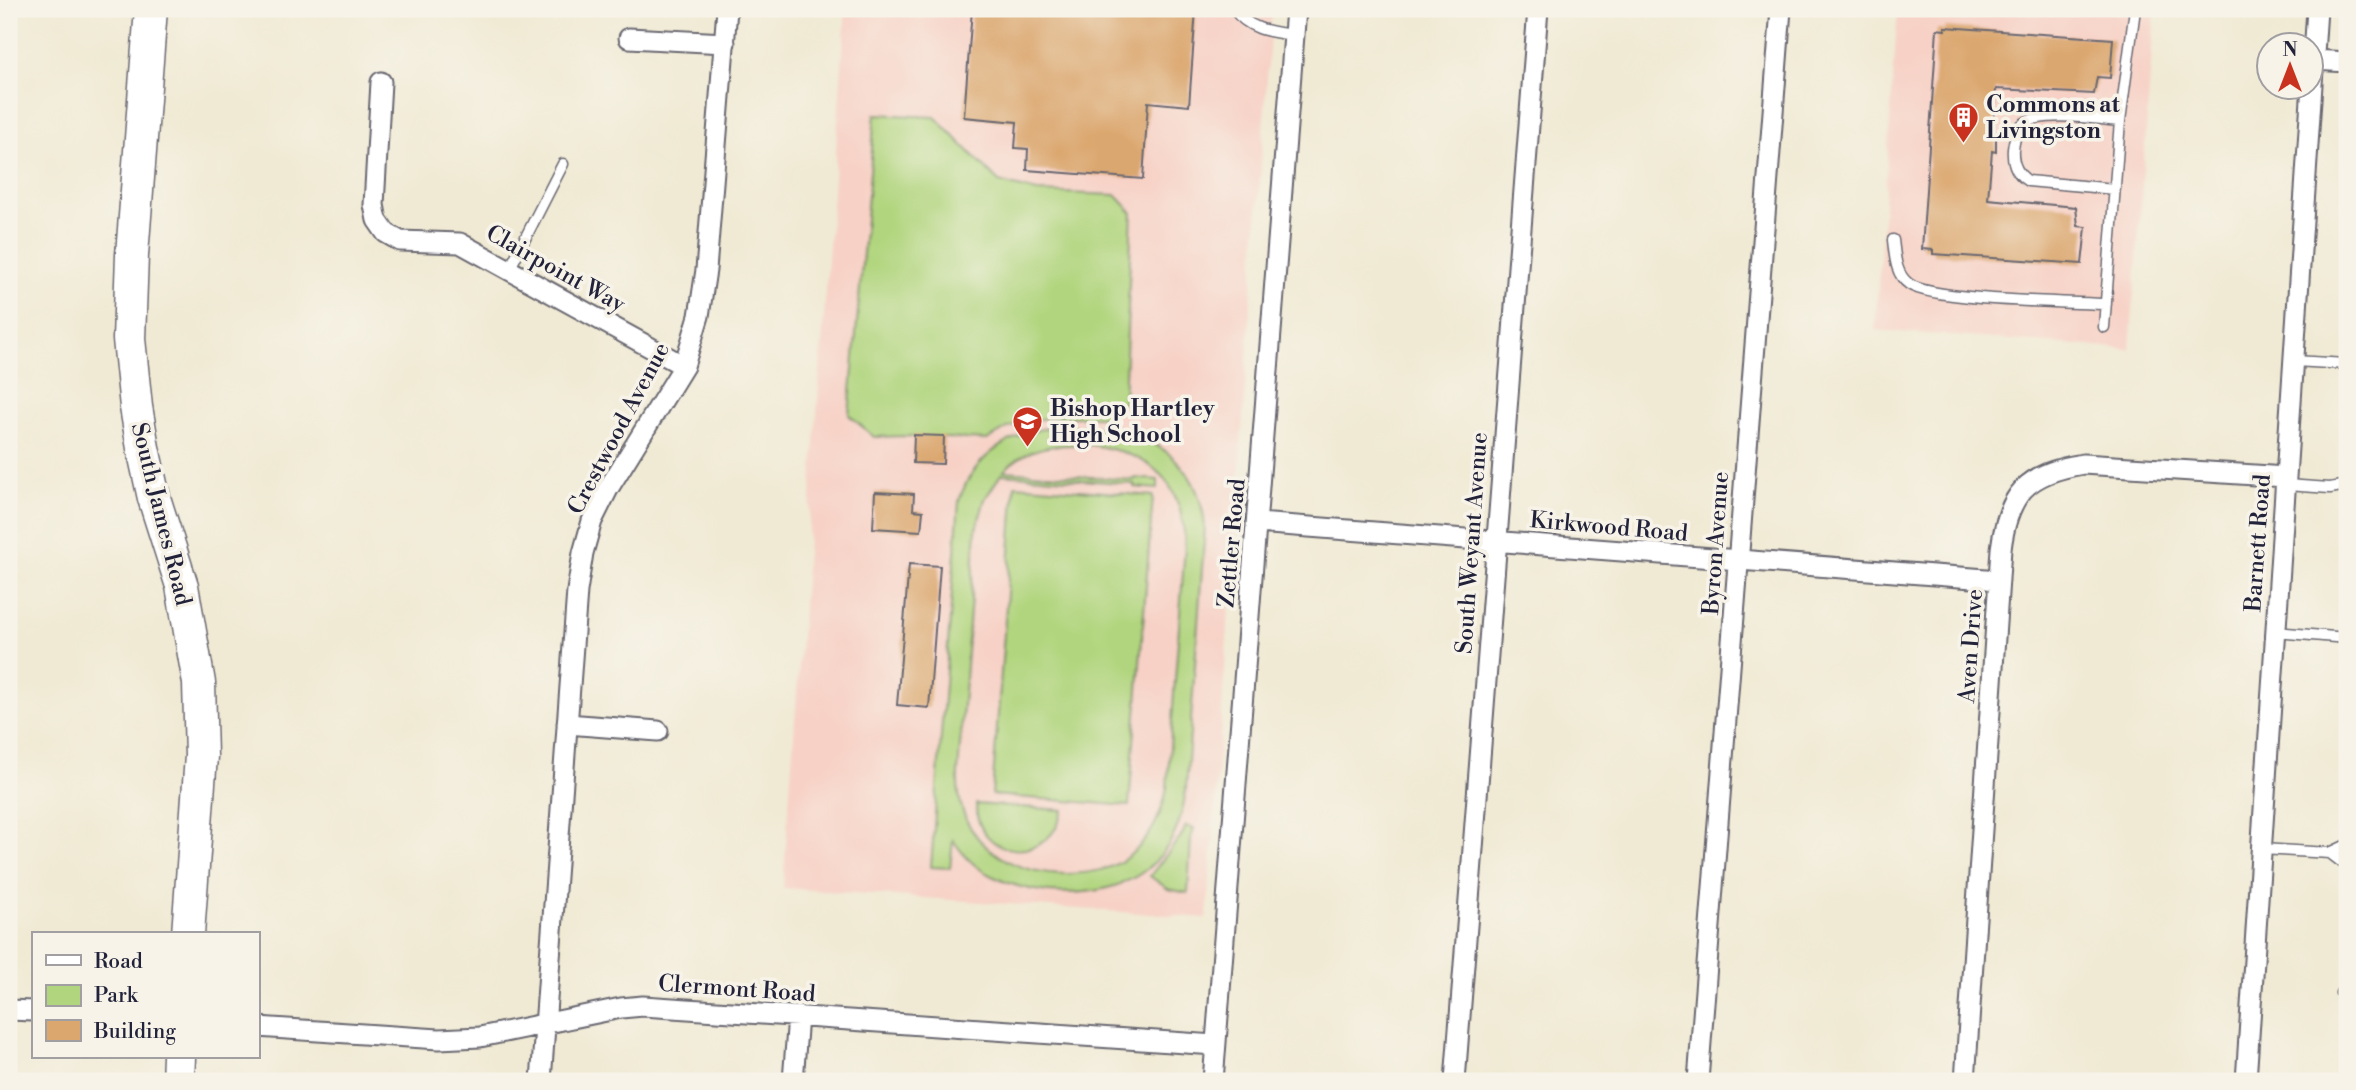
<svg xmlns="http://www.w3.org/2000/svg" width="2356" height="1090" font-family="'Libre Bodoni',serif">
  <rect width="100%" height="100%" fill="#f7f3e8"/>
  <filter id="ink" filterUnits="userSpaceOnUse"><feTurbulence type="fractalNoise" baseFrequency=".0143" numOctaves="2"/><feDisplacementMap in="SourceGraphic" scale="14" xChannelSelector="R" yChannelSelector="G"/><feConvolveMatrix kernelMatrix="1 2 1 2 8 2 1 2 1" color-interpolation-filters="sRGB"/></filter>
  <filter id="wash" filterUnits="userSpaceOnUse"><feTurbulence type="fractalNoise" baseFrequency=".00686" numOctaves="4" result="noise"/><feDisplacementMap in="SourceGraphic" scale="28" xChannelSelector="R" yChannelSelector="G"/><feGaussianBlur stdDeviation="1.57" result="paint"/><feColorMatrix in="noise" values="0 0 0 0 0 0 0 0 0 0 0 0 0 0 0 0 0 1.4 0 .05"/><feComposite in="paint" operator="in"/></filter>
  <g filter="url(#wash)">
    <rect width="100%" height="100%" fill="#f0ead4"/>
    <path fill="#f7d1c6" d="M846,9h426l-65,909 -424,-30z
      M1898,9h257l-25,340 -255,-19z"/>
    <path fill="#b1d57e" stroke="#6a7c5c" stroke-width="2" fill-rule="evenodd" d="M875,114l60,3 64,65 38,10 79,3 16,17 -8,190 -14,15h-48l-31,3 -23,8 -21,12 -82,-4 -31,1 -25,-22z
      M1065,426c70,0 133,21 140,101l-19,262c-4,32 -13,59 -39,80 -41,32 -110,29 -155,7 -17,-8 -29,-21 -39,-36l-3,28 -19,-1 28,-366c15,-48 57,-72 106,-75zM1091,445c62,9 92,36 94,101l-18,242c-5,26 -16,51 -38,68 -17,14 -38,17 -60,18 -62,0 -114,-33 -111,-101l18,-243 9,-31 16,-25 133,10v3l24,2v-9l-24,-2v2l-130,-9c23,-26 55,-27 87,-26z
      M1015,485l138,11 -24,310 -137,-11z
      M976,804l87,6c-12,56 -87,51 -87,-6z
      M1186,826l8,3 -3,9 -3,55 -20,-4 -18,-13 32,-41z"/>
    <g id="blocks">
      <path fill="#dba76f" d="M972,9h72v3l65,5 1,-8h86l-7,97 -41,-4 -5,77 -116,-9 1,-21 -13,-1 2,-26 -53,-5z
        M1945,27l168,12 -3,39 -13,-1 -3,17 -98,-5 -3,48h3v15l-4,-1 -4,48 88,8 2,19 8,1 -4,37 -149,-10v-4l-11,-1 15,-220 8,1z
        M914,435l30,1 -1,28 -30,-1z
        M875,492l39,2 -1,16 10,1 -2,20 -48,-3z
        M909,564l31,2 -11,142 -32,-3z"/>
    </g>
  </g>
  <g filter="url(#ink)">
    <use href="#blocks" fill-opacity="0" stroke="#6a6871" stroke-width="2"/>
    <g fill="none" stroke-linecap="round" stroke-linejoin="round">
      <defs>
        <path id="lane" d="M1234,9c14,21 38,23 60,26
          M2115,189l-87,-8c-11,-7 -16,-18 -15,-32 1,-8 3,-19 10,-25 19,-14 74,-5 97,-3
          M1893,240c2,15 2,34 16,44 23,17 160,18 197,20
          M509,270l54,-106
          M2104,327l16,-206 15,-112
          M2294,361l53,3
          M2286,485l44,3 17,-3
          M2276,632l71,6
          M2261,849l69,4 17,-8
          M2330,853l17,13
          M2341,993l6,-10"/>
        <path id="street" d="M629,38l96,5
          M2314,60l33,2
          M381,82l-7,123 3,15 9,13 14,8 60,2 224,123
          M1257,523l742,57
          M567,724l91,7
          M9,1010l24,1
          M257,1027l182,12 41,-2 141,-29 22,-2 572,39
          M541,1081l36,-490 6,-38 9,-32 16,-32 76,-123 15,-50 7,-46 21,-261
          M793,1081l5,-65
          M1213,1081l83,-1072
          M1455,1081l83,-1072
          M1698,1081l83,-1072
          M1965,1081l36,-532c7,-56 26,-76 82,-85l203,13
          M2246,1081l71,-1072"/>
        <path id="primary" d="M151,9l-19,246 -3,84 7,68 7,41 11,50 28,88 17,97 2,73 -13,178
          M178,1081l1,-24"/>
      </defs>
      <use href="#lane" stroke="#6a6871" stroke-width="13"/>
      <use href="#street" stroke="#6a6871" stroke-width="23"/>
      <use href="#primary" stroke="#6a6871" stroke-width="35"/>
      <use href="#lane" stroke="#fff" stroke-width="10"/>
      <use href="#street" stroke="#fff" stroke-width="19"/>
      <use href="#primary" stroke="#fff" stroke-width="32"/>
    </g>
  </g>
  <defs>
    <symbol id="building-pin" viewBox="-11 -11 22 30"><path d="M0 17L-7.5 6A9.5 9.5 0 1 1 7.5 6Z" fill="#c8321e" stroke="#f7f3e8"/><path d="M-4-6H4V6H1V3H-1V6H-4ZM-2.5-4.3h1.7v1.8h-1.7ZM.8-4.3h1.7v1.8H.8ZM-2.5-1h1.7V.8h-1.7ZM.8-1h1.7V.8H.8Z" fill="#fff"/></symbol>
    <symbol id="school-pin" viewBox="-11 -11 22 30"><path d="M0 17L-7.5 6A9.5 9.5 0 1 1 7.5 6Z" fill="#c8321e" stroke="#f7f3e8"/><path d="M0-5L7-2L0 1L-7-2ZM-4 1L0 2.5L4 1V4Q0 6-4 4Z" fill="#fff"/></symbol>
  </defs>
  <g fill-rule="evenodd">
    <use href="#building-pin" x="1946" y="100" width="35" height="47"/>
    <use href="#school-pin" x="1010" y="404" width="35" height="47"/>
  </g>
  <g text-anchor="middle" stroke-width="7" stroke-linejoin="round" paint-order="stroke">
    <g font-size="23" font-weight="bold" fill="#22223b" stroke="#f7f3e8" text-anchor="start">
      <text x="1986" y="112">Commons at<tspan x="1986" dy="26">Livingston</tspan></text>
      <text x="1050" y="416">Bishop Hartley<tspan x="1050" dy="26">High School</tspan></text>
    </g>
    <g font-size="23" fill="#22223b" stroke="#f7f3e8">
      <text transform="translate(556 268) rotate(29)" y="8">Clairpoint Way</text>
      <text transform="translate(618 428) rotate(-62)" y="8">Crestwood Avenue</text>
      <text transform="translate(162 514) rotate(76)" y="8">South James Road</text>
      <text transform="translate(1609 526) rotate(5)" y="8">Kirkwood Road</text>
      <text transform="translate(1231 543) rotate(-85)" y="8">Zettler Road</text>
      <text transform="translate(1471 543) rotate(-86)" y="8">South Weyant Avenue</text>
      <text transform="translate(1715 543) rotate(-86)" y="8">Byron Avenue</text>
      <text transform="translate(2257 543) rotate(-86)" y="8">Barnett Road</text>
      <text transform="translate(1970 646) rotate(-86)" y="8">Aven Drive</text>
      <text transform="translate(737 988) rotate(4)" y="8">Clermont Road</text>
    </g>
  </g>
  <rect width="2356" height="1090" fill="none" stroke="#f7f3e8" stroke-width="35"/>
  <rect x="32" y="932" width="228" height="126" fill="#f7f3e8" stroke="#a29fa3" stroke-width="2"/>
  <rect x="46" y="955" width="35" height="10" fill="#ffffff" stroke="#a29fa3" stroke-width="2"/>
  <text x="94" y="968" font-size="21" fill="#22223b">Road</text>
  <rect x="46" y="985" width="35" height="21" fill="#b1d57e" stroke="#a29fa3" stroke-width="2"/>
  <text x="94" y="1002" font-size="21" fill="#22223b">Park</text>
  <rect x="46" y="1020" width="35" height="21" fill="#dba76f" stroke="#a29fa3" stroke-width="2"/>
  <text x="94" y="1038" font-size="21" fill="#22223b">Building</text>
  <g transform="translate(2290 66)"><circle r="33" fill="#f7f3e8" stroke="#a29fa3" stroke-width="2"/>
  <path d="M0-5L12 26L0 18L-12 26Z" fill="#c8321e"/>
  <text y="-10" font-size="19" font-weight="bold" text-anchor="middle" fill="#22223b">N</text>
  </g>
</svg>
